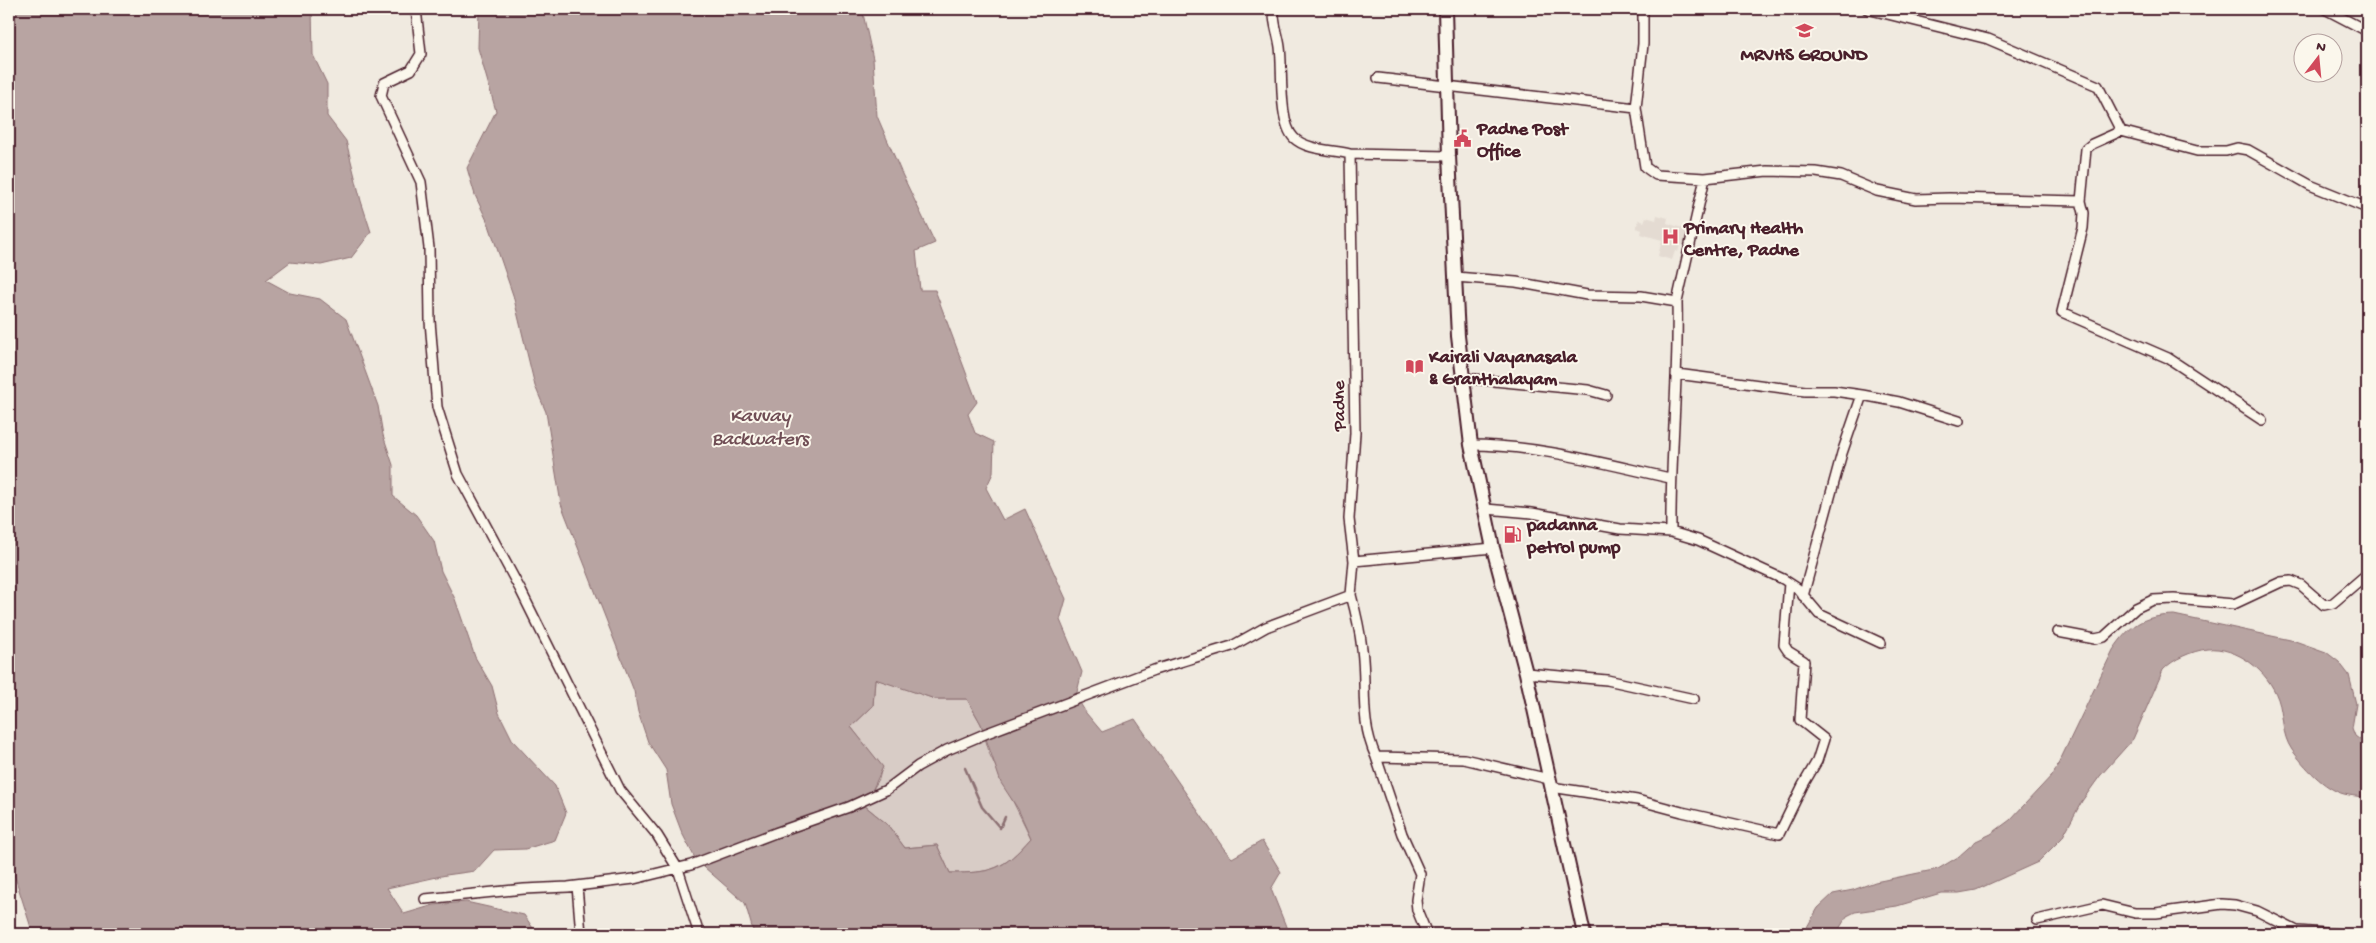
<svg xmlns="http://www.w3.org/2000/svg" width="2376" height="943" font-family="'Gochi Hand',sans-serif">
  <rect width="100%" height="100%" fill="#f0eae0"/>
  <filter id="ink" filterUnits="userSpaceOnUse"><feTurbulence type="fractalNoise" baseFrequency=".02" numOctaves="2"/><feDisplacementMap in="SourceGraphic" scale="10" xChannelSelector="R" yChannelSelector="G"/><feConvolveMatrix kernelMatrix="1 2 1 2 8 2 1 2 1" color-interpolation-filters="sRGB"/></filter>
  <g filter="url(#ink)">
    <path fill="#e4dbd2" d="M1657,215l11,3 -1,5 18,6 1,-2 5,1 -5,18 -6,-1 -2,7 -3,-1 -3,9 -14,-4 4,-16 -21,-6 1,-4 -6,-2 3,-8 5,2 2,-5 10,3z"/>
    <path fill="#d8ccc6" stroke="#917678" d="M875,678l60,21h32l14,25 9,31 41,83c-28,32 -39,35 -81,35l-13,-28 -32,3 -18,-24 -23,-19 15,-26 3,-12 -31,-40 22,-21z"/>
    <path fill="#b8a4a2" stroke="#8c6f72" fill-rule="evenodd" d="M9,9h303l1,46 14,29v32l19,25 15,60 10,31 -20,26 -30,7 -31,-3 -24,18 24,13 30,6 26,20 32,87 5,29 10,30v31l23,19 18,26 7,30 14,28 20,58 17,29 7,27 14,28 42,45 11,27 -11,27 -30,9 -31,1 -19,21 -29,4 -59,13 17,26 30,-9 32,-3 58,13 13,19h-504l-24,-76z
      M479,9h383l11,50 4,57 25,58 33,69 -19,8 4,39h15l42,112 -9,12 7,19 19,9 -1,31 -7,15 17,32 22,-11 41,90 -6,21 22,52 -6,24 10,17 16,19 33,-13 89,130 8,9 30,-17 19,31 -10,17 18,45h-535l-9,-31 -49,-43 -14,-27 -11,-29 -5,-34 -18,-28 -10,-30 -4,-21 -73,-187 -15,-92 -11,-26 -22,-91 -24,-70 -14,-30 -8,-27 29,-57 -18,-63zM875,679l60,20h32l14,25 20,59 17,26 13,29c-28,32 -38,35 -81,35l-13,-28 -32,3 -18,-24 -22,-18 18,-39 -32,-40 22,-21z
      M2174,615l121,26 31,11 13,10 10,13 7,29 -4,24 3,8 12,9v53c-7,-2 -15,-2 -23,-4 -20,-5 -40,-28 -52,-44 -11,-16 -8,-34 -14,-51 -10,-28 -41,-53 -71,-50 -15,2 -34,10 -44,21l-30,69 -33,37 -18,25 -20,37 -24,24 -62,28 -17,3h-18l-44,13 -42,6 -8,4 -11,18h-33l15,-26 15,-14 20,-4 22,-8 63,-13 20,-12 18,-16 15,-7 19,-14 44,-47 59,-123c17,-25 29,-34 61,-35z"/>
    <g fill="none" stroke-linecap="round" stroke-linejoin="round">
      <path stroke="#8c6f72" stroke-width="2.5" d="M965,768l17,39 18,21 5,-11"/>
      <defs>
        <path id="street" d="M416,9l5,45 -10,16 -27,13 -3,13 40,86 8,66 1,73 7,86 21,67 63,117 99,199 37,45 21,34 21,65
          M1643,9v35l-7,64 9,59 11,8 49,3 62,-7 49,1 25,4 36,15 39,8 33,-1 132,3 5,-52 6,-5 29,-13 76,20h29l11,-3 11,2 62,35 57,23
          M1867,9l121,30 110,47 23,45
          M2325,9l42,22
          M1378,78l258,30
          M1350,154l99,2
          M2081,201l3,12 -1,15 -21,84 106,46 94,62
          M1456,277l60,5 71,13 54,1 36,6 28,-124
          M1677,302c2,76 -7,153 -6,230l27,8 85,39 14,9 22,26 62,29
          M1677,374l128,17h29l28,4 37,7 60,19
          M1463,378l125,12 18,5
          M1471,445c67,0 134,19 199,33
          M1486,509l46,4 88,16 51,3
          M1354,561l139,-13
          M1351,595c5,18 9,36 11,54 5,39 -3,70 14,108l88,2 85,20
          M1803,596l39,-143 20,-58
          M2058,632l37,7 9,-2 32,-29 17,-8 21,-1 60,5 47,-22 10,-1 10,4 23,20 9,-2 34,-29
          M1526,673l81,7 87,19
          M1376,757l26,77 18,40 -4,26 1,10 10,24
          M1551,787l86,13 45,12 97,22 24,-49 14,-24 7,-22 -24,-19 4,-59 -16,-10 -4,-6 5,-62
          M577,886l4,48
          M425,899l99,-10 44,-2 66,-8 57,-14 84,-32 74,-26 37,-17 32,-24 29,-16 40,-17 167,-63 78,-24 34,-19 85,-32 3,-34 -5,-42 6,-86 -5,-279c-16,-4 -44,-4 -56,-16 -16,-16 -11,-69 -14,-91 -2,-15 -7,-23 -6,-38
          M2037,920l65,-15 33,8h21l66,-9 13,1 22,6 40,20 41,3"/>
        <path id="secondary" d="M1445,9l4,147 9,180 13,109 22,103 33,125 58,261"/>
      </defs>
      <use href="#street" stroke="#4a1f2b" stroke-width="12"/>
      <use href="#secondary" stroke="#4a1f2b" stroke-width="16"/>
      <use href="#street" stroke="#fbf7ec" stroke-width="9"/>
      <use href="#secondary" stroke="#fbf7ec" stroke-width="12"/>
    </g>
  </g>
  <defs>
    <symbol id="school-bare" viewBox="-9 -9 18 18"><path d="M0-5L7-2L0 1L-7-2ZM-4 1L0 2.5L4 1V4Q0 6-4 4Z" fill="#d1495b" stroke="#fbf7ec" stroke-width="2.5" paint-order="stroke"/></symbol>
    <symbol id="civic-bare" viewBox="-9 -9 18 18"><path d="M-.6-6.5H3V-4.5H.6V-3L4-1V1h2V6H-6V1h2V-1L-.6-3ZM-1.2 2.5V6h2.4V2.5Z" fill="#d1495b" stroke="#fbf7ec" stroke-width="2.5" paint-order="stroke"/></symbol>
    <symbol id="hospital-bare" viewBox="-9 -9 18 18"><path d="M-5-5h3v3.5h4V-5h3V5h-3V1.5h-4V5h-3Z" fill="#d1495b" stroke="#fbf7ec" stroke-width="2.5" paint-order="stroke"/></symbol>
    <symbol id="library-bare" viewBox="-9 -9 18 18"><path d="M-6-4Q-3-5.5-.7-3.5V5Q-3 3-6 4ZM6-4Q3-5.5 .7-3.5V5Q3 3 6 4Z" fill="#d1495b" stroke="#fbf7ec" stroke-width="2.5" paint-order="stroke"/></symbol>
    <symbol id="fuel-bare" viewBox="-9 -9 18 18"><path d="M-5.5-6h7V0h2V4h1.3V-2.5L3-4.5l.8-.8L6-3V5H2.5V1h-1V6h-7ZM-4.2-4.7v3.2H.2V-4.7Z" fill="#d1495b" stroke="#fbf7ec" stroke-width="2.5" paint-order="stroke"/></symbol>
  </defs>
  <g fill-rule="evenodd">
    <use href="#school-bare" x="1792" y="18" width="25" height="25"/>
    <use href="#civic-bare" x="1450" y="126" width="25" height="25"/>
    <use href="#hospital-bare" x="1658" y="224" width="25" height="25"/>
    <use href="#library-bare" x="1402" y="354" width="25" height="25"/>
    <use href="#fuel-bare" x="1500" y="522" width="25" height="25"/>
  </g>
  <g text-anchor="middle" stroke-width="4" stroke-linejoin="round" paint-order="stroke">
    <g font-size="19" font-weight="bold" fill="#4a1f2b" stroke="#fbf7ec" text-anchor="start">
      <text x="1804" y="60" text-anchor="middle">MRVHS GROUND</text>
      <text x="1477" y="134">Padne Post<tspan x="1477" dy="22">Office</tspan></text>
      <text x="1684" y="233">Primary Health<tspan x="1684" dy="22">Centre, Padne</tspan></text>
      <text x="1429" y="362">Kairali Vayanasala<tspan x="1429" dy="22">&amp; Granthalayam</tspan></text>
      <text x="1527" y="530">padanna<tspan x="1527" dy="22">petrol pump</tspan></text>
    </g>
    <g font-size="19" fill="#4a1f2b" stroke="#fbf7ec">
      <text transform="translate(1337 406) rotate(-91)" y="7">Padne</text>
    </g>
    <g font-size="20" font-style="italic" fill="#704e55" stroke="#fbf7ec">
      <text x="760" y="421">Kavvay<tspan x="760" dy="23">Backwaters</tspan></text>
    </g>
  </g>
  <rect width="2376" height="943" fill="none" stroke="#fbf7ec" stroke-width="30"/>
  <rect x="15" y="15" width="2346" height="913" fill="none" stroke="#4a1f2b" stroke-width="2" filter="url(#ink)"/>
  <g transform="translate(2318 58) rotate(16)"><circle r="24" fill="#fbf7ec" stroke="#b4a19f"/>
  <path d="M0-4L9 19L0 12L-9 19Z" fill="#d1495b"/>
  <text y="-8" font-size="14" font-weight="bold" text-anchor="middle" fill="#4a1f2b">N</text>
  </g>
</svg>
